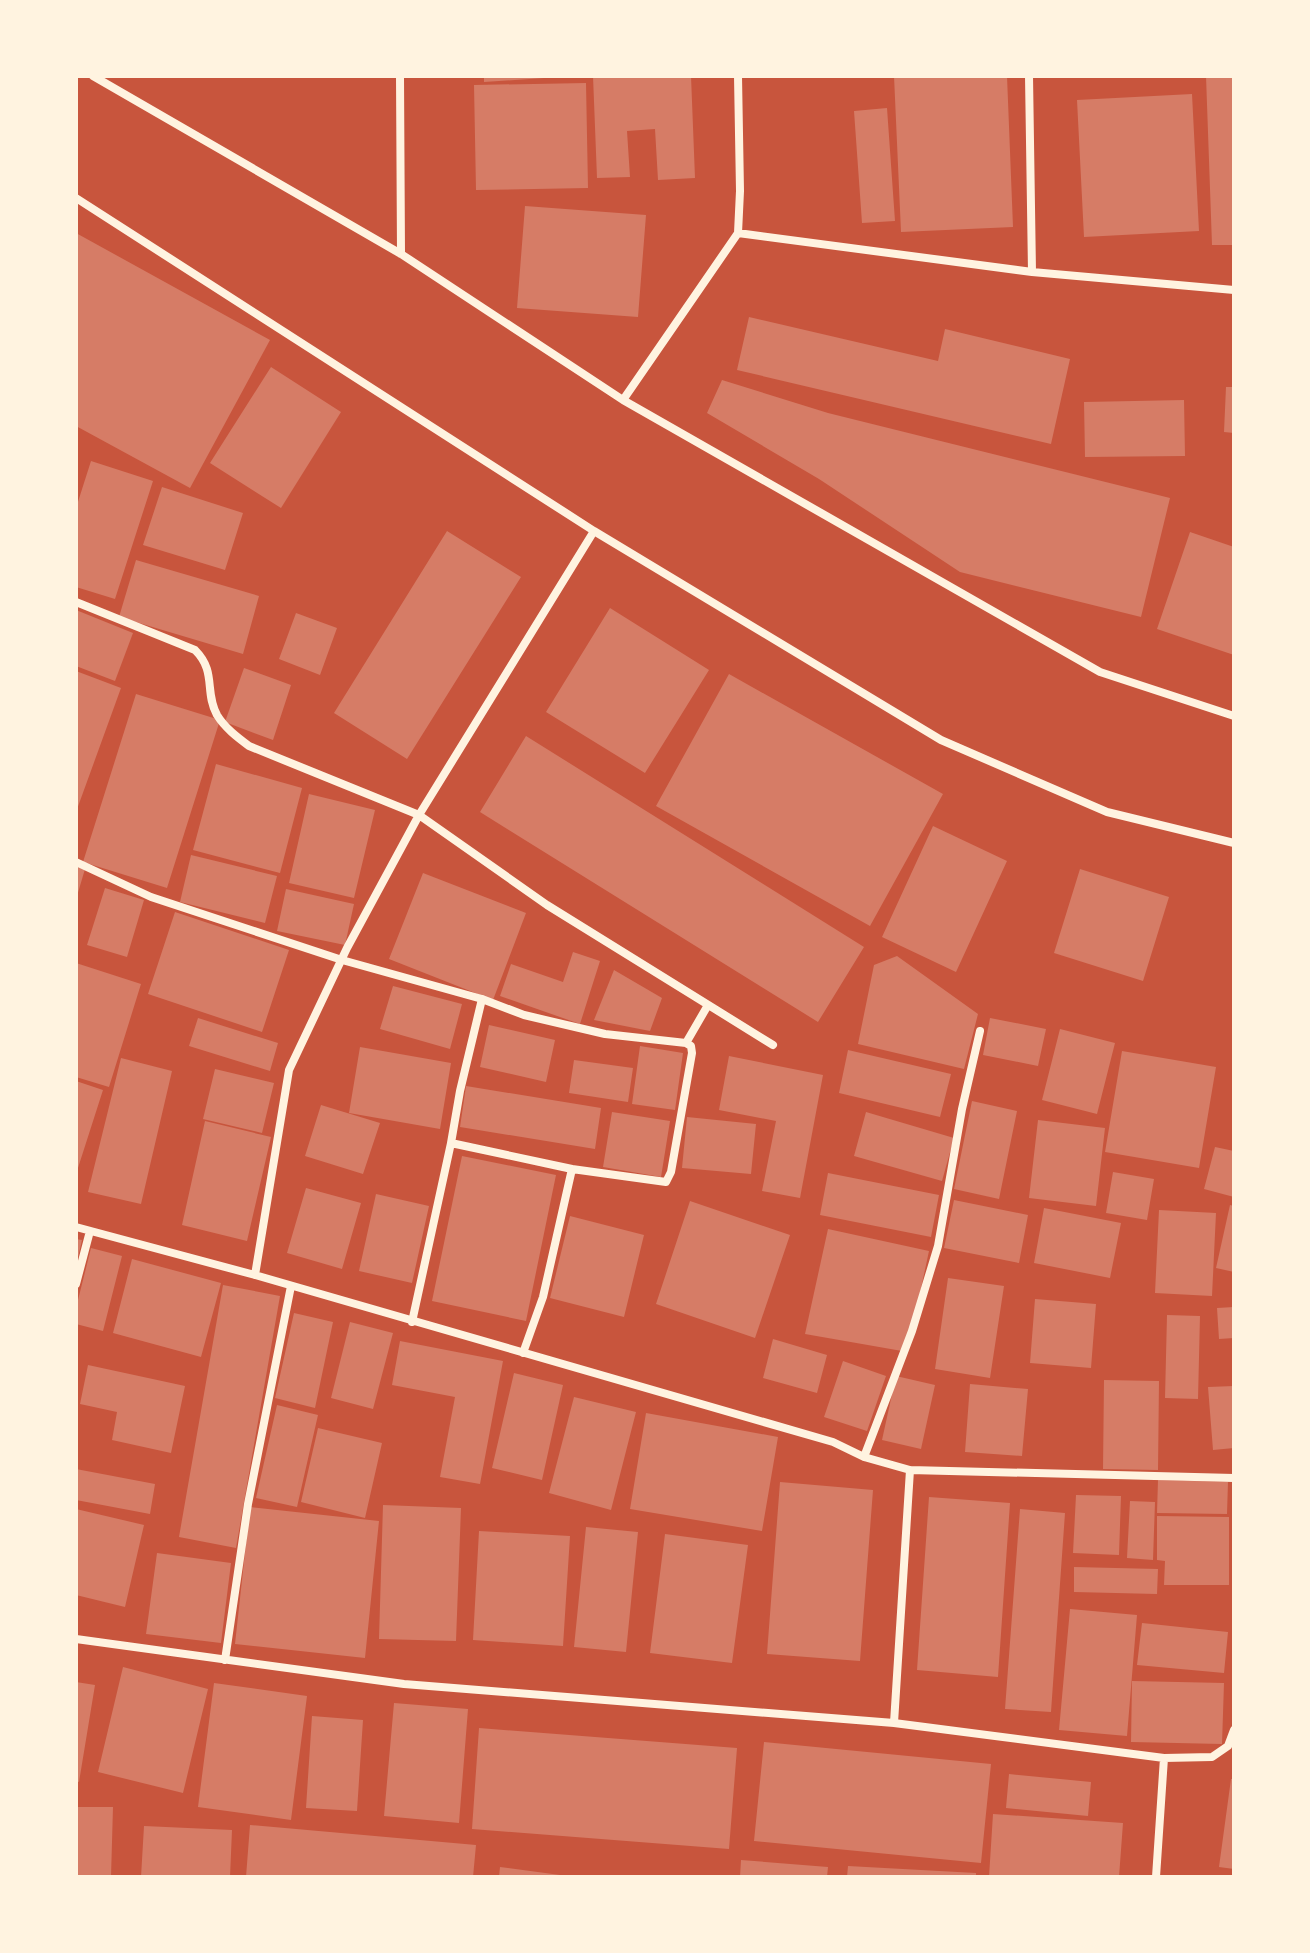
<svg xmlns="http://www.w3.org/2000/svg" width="1310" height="1953" font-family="Barlow,sans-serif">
  <rect width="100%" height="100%" fill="#c8553d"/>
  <path fill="#d67c66" d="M484,76h60v2l-60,4z
    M593,76h98l4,102 -37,2 -3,-51 -28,2 3,46 -33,1z
    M894,76h113l6,151 -112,5z
    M1206,76h28v169h-22z
    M586,83l2,105 -112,2 -2,-105z
    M1192,94l7,137 -115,6 -7,-137z
    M887,108l8,113 -33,2 -8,-112z
    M525,206l121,9 -8,102 -121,-9z
    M76,233l194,107 -80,148 -114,-62z
    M749,317l189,44 7,-32 125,30 -19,85 -314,-74z
    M271,367l70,45 -60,96 -71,-45z
    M722,380l106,33 342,85 -29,119 -181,-45 -141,-93 -112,-66z
    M1226,387h8v46l-10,-1z
    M1184,400l1,56 -100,1 -1,-55z
    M91,461l62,20 -38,118 -39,-12v-79z
    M162,487l81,26 -18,57 -82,-25z
    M447,531l74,46 -114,182 -73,-46z
    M1190,532l44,15v108l-77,-26z
    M136,560l123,36 -16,58 -124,-37z
    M610,608l99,62 -64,103 -99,-61z
    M76,610l57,23 -18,48 -39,-15z
    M296,613l41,15 -17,47 -41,-16z
    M244,668l47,17 -18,55 -48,-18z
    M76,671l45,17 -45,124z
    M729,674l214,120 -73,132 -214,-120z
    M136,694l84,26 -53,168 -84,-26z
    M526,736l338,211 -46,75 -338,-210z
    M216,764l86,24 -22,85 -87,-23z
    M309,794l66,16 -21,88 -65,-15z
    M933,826l74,35 -51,111 -74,-35z
    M191,855l86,21 -12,47 -85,-21z
    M76,866l9,3 -8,27h-1z
    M1080,869l89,28 -26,84 -89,-28z
    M423,873l103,40 -33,87 -104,-41z
    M105,888l39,12 -17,57 -40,-12z
    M286,889l68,15 -9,41 -68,-14z
    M175,912l114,38 -27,82 -114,-38z
    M573,952l27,9 -20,63 -80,-28 11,-32 52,18z
    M897,956l81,58 -14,55 -106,-25 16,-79z
    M76,963l65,21 -32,103 -33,-10z
    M614,970l48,28 -12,33 -56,-11z
    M393,986l69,18 -12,45 -70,-20z
    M198,1018l80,25 -8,28 -81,-25z
    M990,1018l56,11 -8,37 -55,-11z
    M489,1025l66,15 -9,42 -66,-15z
    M1060,1029l55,14 -18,71 -55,-14z
    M640,1046l43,7 -8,57 -43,-6z
    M360,1047l91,16 -11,66 -91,-16z
    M848,1050l103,24 -11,43 -101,-24z
    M1122,1051l94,16 -17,101 -94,-16z
    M729,1056l94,19 -23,123 -38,-7 14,-70 -57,-11z
    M121,1058l51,13 -31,133 -53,-12z
    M574,1060l59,8 -5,34 -59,-9z
    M215,1069l59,14 -12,50 -59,-14z
    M76,1081l27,9 -26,81h-1z
    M466,1086l135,22 -6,41 -135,-22z
    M972,1101l45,10 -18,88 -45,-10z
    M321,1105l59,18 -17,51 -58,-18z
    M612,1112l58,9 -9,56 -58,-10z
    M866,1112l88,26 -12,43 -88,-25z
    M687,1117l69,7 -5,50 -69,-6z
    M1038,1120l67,8 -9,78 -67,-8z
    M205,1121l66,16 -24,104 -65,-16z
    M1215,1147l19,4v46l-30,-8z
    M462,1156l94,19 -30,146 -94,-20z
    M1113,1172l41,7 -7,41 -41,-7z
    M828,1173l111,22 -8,42 -111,-22z
    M306,1188l55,15 -19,66 -55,-16z
    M376,1194l53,12 -17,77 -53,-12z
    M954,1200l74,15 -9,48 -75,-15z
    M690,1201l100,34 -35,103 -99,-34z
    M1230,1205l4,1v66l-18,-4z
    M1044,1208l77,15 -11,55 -76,-15z
    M1159,1210l57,3 -4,83 -57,-3z
    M570,1216l74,19 -20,82 -74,-19z
    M828,1229l101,22 -12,56 -15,44 -97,-17z
    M76,1239l6,1 -5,22h-1z
    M91,1248l31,8 -19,75 -27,-7v-16z
    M132,1259l89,24 -20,74 -88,-24z
    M948,1278l56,8 -14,92 -55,-9z
    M223,1285l57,11 -44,252 -57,-11z
    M1035,1299l61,5 -5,64 -61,-5z
    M1234,1307v31l-15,1 -2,-31z
    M294,1313l39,9 -18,86 -40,-10z
    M1167,1315l33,1 -2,83 -33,-1z
    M350,1322l43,11 -20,76 -42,-11z
    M773,1339l54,16 -10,38 -54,-15z
    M400,1341l103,20 -23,123 -40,-7 15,-80 -63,-12z
    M843,1361l43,15 -19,55 -43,-14z
    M88,1365l97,21 -14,67 -59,-13 5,-28 -37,-8z
    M514,1373l49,12 -21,95 -50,-12z
    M896,1376l39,9 -14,64 -39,-9z
    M1104,1380l55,1 -1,89 -55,-1z
    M970,1384l58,5 -6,67 -57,-4z
    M1234,1386v62l-21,2 -5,-63z
    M574,1397l62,15 -25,98 -62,-17z
    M277,1405l41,10 -21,92 -41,-9z
    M646,1413l132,24 -16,94 -132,-22z
    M318,1428l64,15 -17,75 -64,-16z
    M76,1469l79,15 -5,30 -74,-14z
    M1158,1480l70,2 -1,32 -70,-1z
    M780,1482l93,8 -13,171 -93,-7z
    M1076,1495l45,1 -2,59 -46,-2z
    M929,1497l81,6 -12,174 -81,-7z
    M1130,1501l25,1 -2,58 -26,-2z
    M383,1505l78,3 -5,133 -77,-2z
    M250,1507l129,14 -14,137 -130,-14z
    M76,1509l68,16 -19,82 -49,-12z
    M1020,1509l45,4 -14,199 -46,-3z
    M1157,1516l72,1v68h-65l1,-24 -8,-1z
    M586,1527l52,5 -12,120 -52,-5z
    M479,1531l91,5 -7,110 -90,-6z
    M665,1534l83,11 -16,118 -82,-10z
    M157,1553l74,10 -10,80 -75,-9z
    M1074,1567l84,2 -1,25 -83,-2z
    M1070,1609l67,6 -10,121 -68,-6z
    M1142,1623l86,9 -4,41 -87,-8z
    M123,1667l85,22 -25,104 -85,-21z
    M1132,1681l92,2 -2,61 -91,-2z
    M76,1682l19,3 -16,97 -3,-1z
    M214,1683l93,13 -16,124 -93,-13z
    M394,1703l74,6 -9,114 -75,-7z
    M312,1716l51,4 -6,91 -51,-3z
    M479,1728l258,20 -8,101 -257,-20z
    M764,1742l227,22 -10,99 -227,-22z
    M1009,1774l82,8 -3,34 -82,-8z
    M1231,1779h3v90l-15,-2z
    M76,1807h37l-2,70h-35z
    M993,1814l130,9 -4,54h-130z
    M250,1825l226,20 -3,32h-227z
    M144,1826l88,4 -2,47h-89z
    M741,1860l87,7 -1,10h-87z
    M848,1866l128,7v4h-129z
    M500,1867l60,8v2h-61z"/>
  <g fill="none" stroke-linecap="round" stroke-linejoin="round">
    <path stroke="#fff3e0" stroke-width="8" d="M93,76l308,178 222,146 477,272 134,44
      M400,76l1,178
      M738,76l2,115 -2,42
      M1029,76l3,196
      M76,198l518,333 347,209 166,72 127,31
      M623,400l115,-167 294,39 202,18
      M76,602l119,48c22,22 9,41 22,65 8,13 20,22 32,31l170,69 128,90 226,140
      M76,862l75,35 191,63 140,39 42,16 81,19 81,9 5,3 1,7 -21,119 -5,10 -94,-13
      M686,1043l22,-38
      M451,1143l9,-52 22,-92
      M76,1227l179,48 578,167 31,15 46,13 324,8
      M255,1275l34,-205 58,-122 72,-133 175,-284
      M76,1284l14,-53
      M412,1322l39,-179 121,26 -29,128 -20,56
      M864,1457l48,-126 26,-85 24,-137 18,-78
      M76,1639l328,45 490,39 270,35 48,-1 16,-11 6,-16
      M225,1660l23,-156 43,-218
      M894,1723l16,-253
      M1156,1877l8,-119"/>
  </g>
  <rect width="1310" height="1953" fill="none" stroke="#fff3e0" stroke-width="156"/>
</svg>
